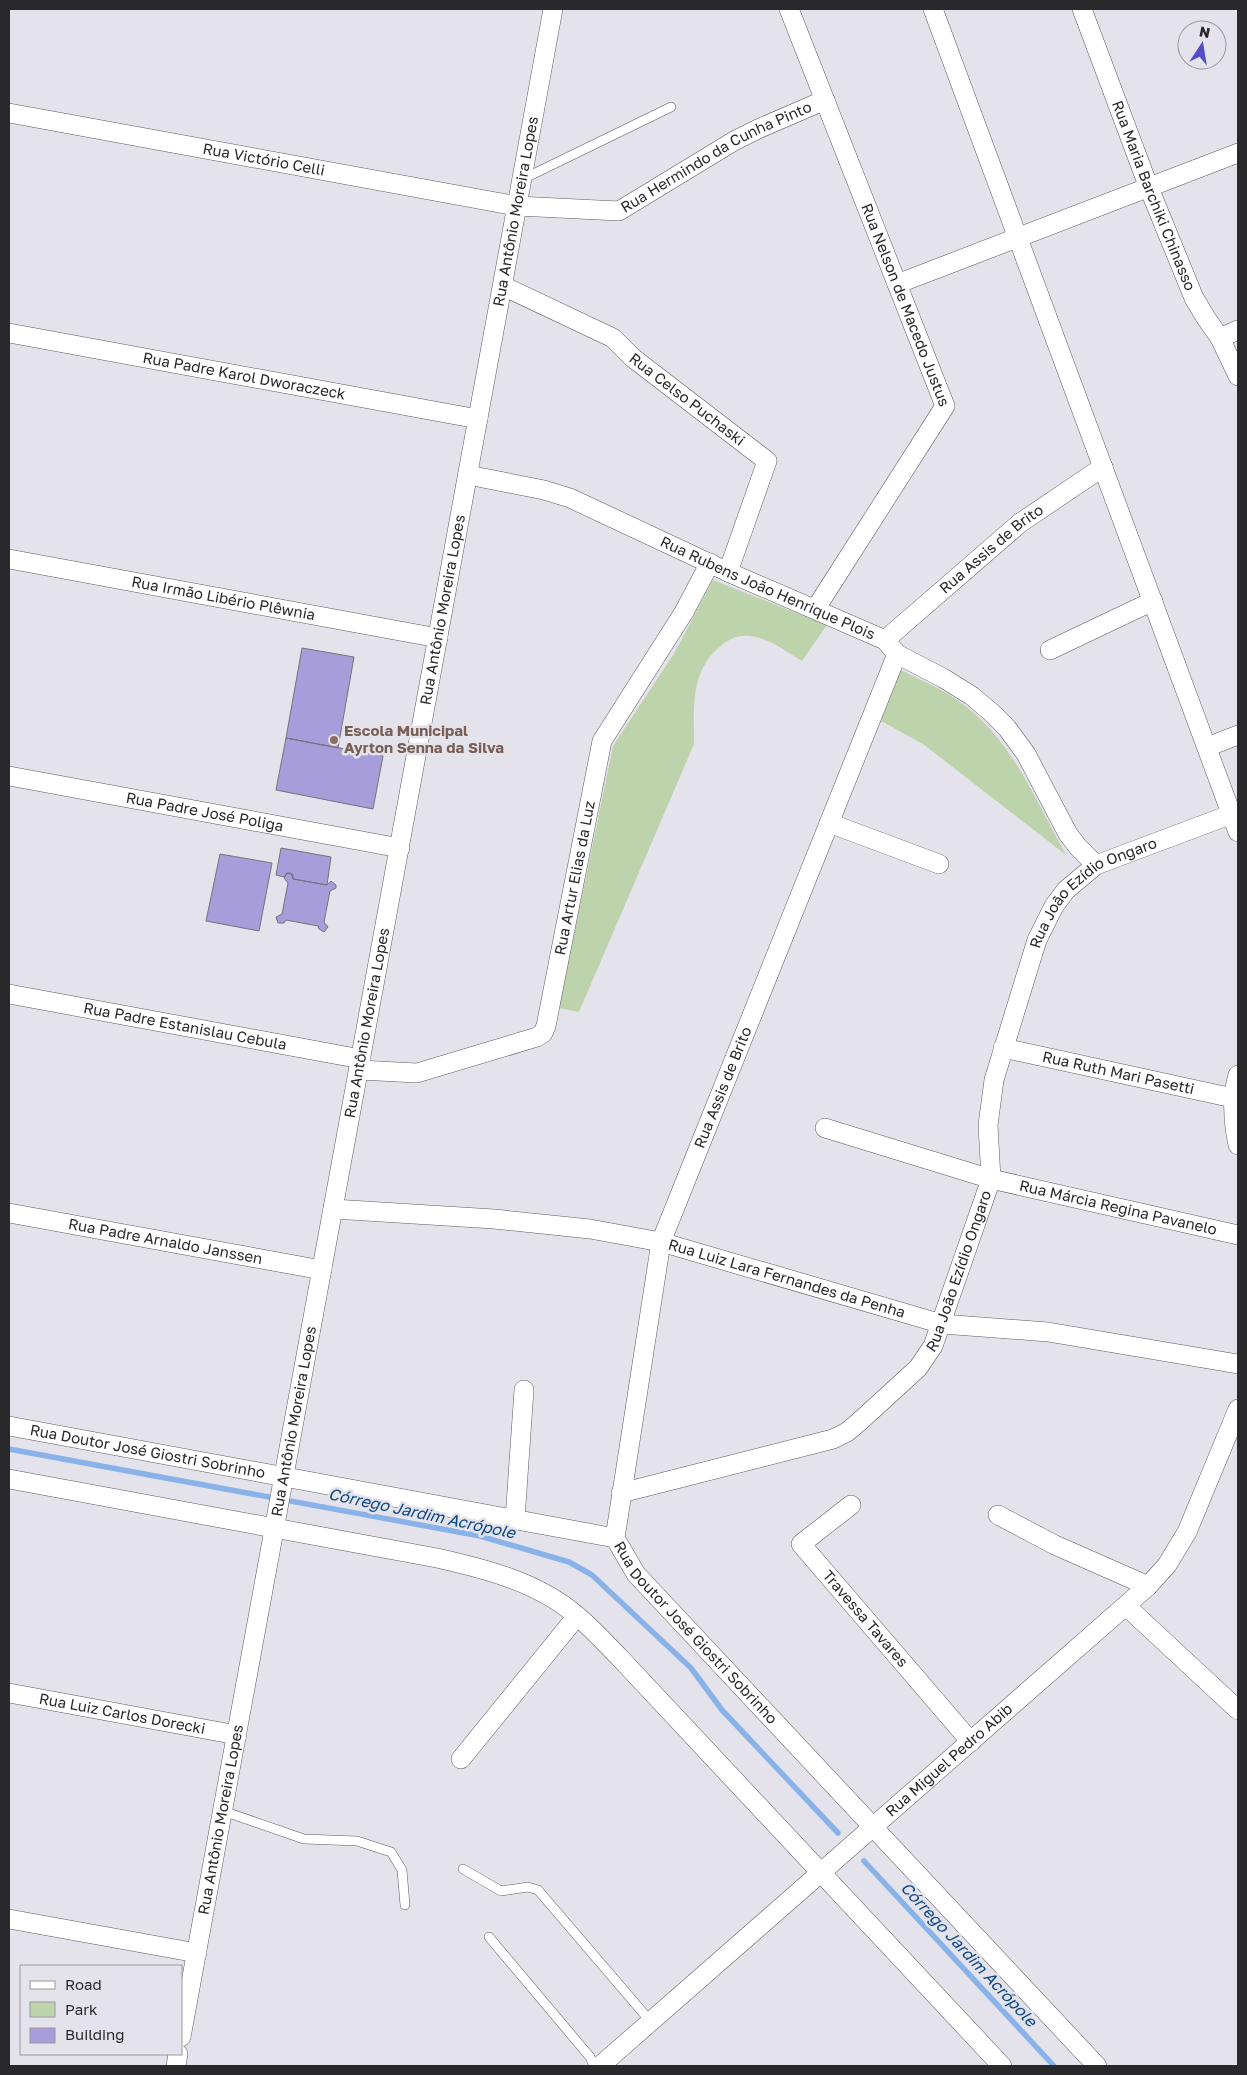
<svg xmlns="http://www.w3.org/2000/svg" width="1247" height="2075" font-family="'Golos Text',sans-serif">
  <rect width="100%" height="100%" fill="#e4e3eb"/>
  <path fill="#bdd3ac" d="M713,580l114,45 -25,36c-15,-9 -33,-23 -52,-25 -11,-1 -19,2 -28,9 -32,25 -28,61 -28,99l-115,268 -20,-4 54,-262 62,-94z
    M901,670c21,11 44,20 63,35 49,37 73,98 102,150l-143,-111 -42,-23z"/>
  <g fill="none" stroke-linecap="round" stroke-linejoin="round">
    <path stroke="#89b3e8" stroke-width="5.5" d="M9,1449l471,87 89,26 23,13 99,93 31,42 116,123
      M864,1861l190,205"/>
  </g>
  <path fill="#a79ddb" stroke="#74737a" d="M302,648l52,9 -16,91 -52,-10z
    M286,738l97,18 -10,53 -97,-19z
    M281,848l50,9 -4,28 -34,-6 -2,-6h-4l-3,4 -8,-2z
    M220,854l52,9 -13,68 -53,-10z
    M287,873l6,2v4l34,6 4,-4 5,4v3l-6,3 -6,31 4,5 -4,5 -5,-3 -1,-3 -32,-6 -2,3h-6l-2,-6 6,-3 6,-31 -4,-5z"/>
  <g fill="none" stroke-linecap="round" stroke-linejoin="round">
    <defs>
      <path id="service" d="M523,179l148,-72
        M223,1811l81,28 53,2 34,11 11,18 3,35
        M463,1869l38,22 27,-4 10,3 113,132
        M489,1937l101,120 4,9"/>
      <g id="minor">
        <path id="s1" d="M789,9l156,397 -129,202"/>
        <path d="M933,9l305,823"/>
        <path id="s2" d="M1082,9l67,179 45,110 12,20 14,20 18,38"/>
        <path id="s3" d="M9,113l508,93 102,5 115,-70 24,-12 67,-29"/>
        <path d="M897,284l341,-131"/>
        <path id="s4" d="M503,286l110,52 20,20 134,103 -39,111"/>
        <path id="s5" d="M9,333l469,86"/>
        <path d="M1220,338l18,-8"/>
        <path id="s6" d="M468,475l76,15 26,8 158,74 157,68 12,14 46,24 29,18 20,17 15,15 19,26 42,80 10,13 18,18"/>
        <path id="s7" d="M9,559l429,79"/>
        <path id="s8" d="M885,640l135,-117 83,-56"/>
        <path d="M1050,650l103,-49"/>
        <path d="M1207,747l31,-12"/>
        <path id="s9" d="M9,776l391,72"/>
        <path d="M829,823l110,41"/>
        <path id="s10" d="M9,994l352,65"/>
        <path id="s11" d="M1003,1048l230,50"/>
        <path id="s12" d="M359,1070l58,3 120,-36 6,-4 3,-7 56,-285 82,-129 26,-49"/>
        <path d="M1238,1075c-7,23 -5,46 0,70"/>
        <path id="s13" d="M825,1128l166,51 247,56"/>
        <path id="s14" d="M333,1209l161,10 96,10 71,13 281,82 106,8 190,32"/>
        <path id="s15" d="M9,1213l313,57"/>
        <path id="s16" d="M9,1426l606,112 21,36 461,492"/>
        <path d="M9,1479l428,79c49,11 100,24 139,57 16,13 30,29 44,43l382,408"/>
        <path id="s17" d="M621,1493l212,-54 14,-7 12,-10 59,-54 15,-22 58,-167 -3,-54 6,-45 43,-140 17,-34 12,-16 30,-25 136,-51"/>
        <path id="s18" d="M851,1505l-50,39 170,198"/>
        <path d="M998,1515l57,30 93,41"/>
        <path d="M515,1519l9,-129"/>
        <path id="s19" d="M615,1538l46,-296 236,-588"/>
        <path d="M1126,1606l112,104"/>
        <path id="s20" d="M9,1693l228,42"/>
        <path d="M461,1759l116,-143"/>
        <path d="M9,1919l188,34"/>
        <path id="s21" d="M181,2037l372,-2028"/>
        <path d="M176,2066l2,-12"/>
        <path id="s22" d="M600,2066l548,-480 19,-21 20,-33 51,-123"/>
      </g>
    </defs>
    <use href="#service" stroke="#5b5a61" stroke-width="10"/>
    <use href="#minor" stroke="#5b5a61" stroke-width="20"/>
    <use href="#service" stroke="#fff" stroke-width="9"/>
    <use href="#minor" stroke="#fff" stroke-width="19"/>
  </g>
  <circle fill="#8d6e63" stroke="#e4e3eb" stroke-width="2" cx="334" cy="740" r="5"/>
  <g text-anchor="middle" stroke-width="5" stroke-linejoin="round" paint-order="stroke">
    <g font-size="15" fill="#29282b" stroke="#e4e3eb">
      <text dy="5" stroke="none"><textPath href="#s3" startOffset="730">Rua Hermindo da Cunha Pinto</textPath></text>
      <text dy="5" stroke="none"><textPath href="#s3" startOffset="259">Rua Victório Celli</textPath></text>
      <text dy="5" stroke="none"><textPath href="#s2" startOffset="200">Rua Maria Barchiki Chinasso</textPath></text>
      <text dy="5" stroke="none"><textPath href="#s21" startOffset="1856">Rua Antônio Moreira Lopes</textPath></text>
      <text dy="5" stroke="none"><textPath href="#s1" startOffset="318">Rua Nelson de Macedo Justus</textPath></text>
      <text dy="5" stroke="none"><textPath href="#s5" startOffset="239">Rua Padre Karol Dworaczeck</textPath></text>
      <text dy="5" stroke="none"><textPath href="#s4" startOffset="218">Rua Celso Puchaski</textPath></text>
      <text dy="5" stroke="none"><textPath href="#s8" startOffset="140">Rua Assis de Brito</textPath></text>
      <text dy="5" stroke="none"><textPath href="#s6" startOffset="322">Rua Rubens João Henrique Plois</textPath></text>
      <text dy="5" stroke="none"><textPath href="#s7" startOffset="218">Rua Irmão Libério Plêwnia</textPath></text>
      <text dy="5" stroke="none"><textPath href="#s21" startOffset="1451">Rua Antônio Moreira Lopes</textPath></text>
      <text dy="5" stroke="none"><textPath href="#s9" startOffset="199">Rua Padre José Poliga</textPath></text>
      <text dy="5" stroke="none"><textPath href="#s12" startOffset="349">Rua Artur Elias da Luz</textPath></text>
      <text dy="5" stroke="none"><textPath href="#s17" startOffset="856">Rua João Ezídio Ongaro</textPath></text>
      <text dy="5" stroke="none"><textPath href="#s21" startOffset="1031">Rua Antônio Moreira Lopes</textPath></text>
      <text dy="5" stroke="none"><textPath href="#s10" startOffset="179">Rua Padre Estanislau Cebula</textPath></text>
      <text dy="5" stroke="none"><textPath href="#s11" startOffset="118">Rua Ruth Mari Pasetti</textPath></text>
      <text dy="5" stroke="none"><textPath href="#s19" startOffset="466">Rua Assis de Brito</textPath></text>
      <text dy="5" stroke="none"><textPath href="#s13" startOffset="304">Rua Márcia Regina Pavanelo</textPath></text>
      <text dy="5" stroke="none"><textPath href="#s15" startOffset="159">Rua Padre Arnaldo Janssen</textPath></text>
      <text dy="5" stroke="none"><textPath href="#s17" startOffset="436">Rua João Ezídio Ongaro</textPath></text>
      <text dy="5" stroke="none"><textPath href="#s14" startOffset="461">Rua Luiz Lara Fernandes da Penha</textPath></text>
      <text dy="5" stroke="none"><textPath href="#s21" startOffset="626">Rua Antônio Moreira Lopes</textPath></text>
      <text dy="5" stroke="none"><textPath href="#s16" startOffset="141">Rua Doutor José Giostri Sobrinho</textPath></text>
      <text dy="5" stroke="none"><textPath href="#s18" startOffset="162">Travessa Tavares</textPath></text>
      <text dy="5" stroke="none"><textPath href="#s16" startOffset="741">Rua Doutor José Giostri Sobrinho</textPath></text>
      <text dy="5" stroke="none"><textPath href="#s20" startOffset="115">Rua Luiz Carlos Dorecki</textPath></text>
      <text dy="5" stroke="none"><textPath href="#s22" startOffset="464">Rua Miguel Pedro Abib</textPath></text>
      <text dy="5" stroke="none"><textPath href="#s21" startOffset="221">Rua Antônio Moreira Lopes</textPath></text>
    </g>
    <g font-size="15" font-weight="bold" fill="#785e54" stroke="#e4e3eb" text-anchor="start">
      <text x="344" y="736">Escola Municipal<tspan x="344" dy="17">Ayrton Senna da Silva</tspan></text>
    </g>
    <g font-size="16" font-style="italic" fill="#0c4786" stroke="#e4e3eb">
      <text transform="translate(422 1513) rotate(12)" y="6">Córrego Jardim Acrópole</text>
      <text transform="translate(969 1954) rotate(47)" y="6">Córrego Jardim Acrópole</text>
    </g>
  </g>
  <rect width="1247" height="2075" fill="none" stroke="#29282b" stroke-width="20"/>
  <rect x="20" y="1965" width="162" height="90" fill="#e4e3eb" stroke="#99989e"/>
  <rect x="30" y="1981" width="25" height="8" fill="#ffffff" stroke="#99989e"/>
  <text x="65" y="1990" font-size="15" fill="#29282b">Road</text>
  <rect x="30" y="2002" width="25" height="15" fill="#bdd3ac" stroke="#99989e"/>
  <text x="65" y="2015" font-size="15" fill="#29282b">Park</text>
  <rect x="30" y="2028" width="25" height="15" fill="#a79ddb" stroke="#99989e"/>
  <text x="65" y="2040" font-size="15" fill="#29282b">Building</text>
  <g transform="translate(1202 45) rotate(12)"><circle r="24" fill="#e4e3eb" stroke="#99989e"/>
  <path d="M0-4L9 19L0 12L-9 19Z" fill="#534ec5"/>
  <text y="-8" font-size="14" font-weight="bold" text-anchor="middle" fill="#29282b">N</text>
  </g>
</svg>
